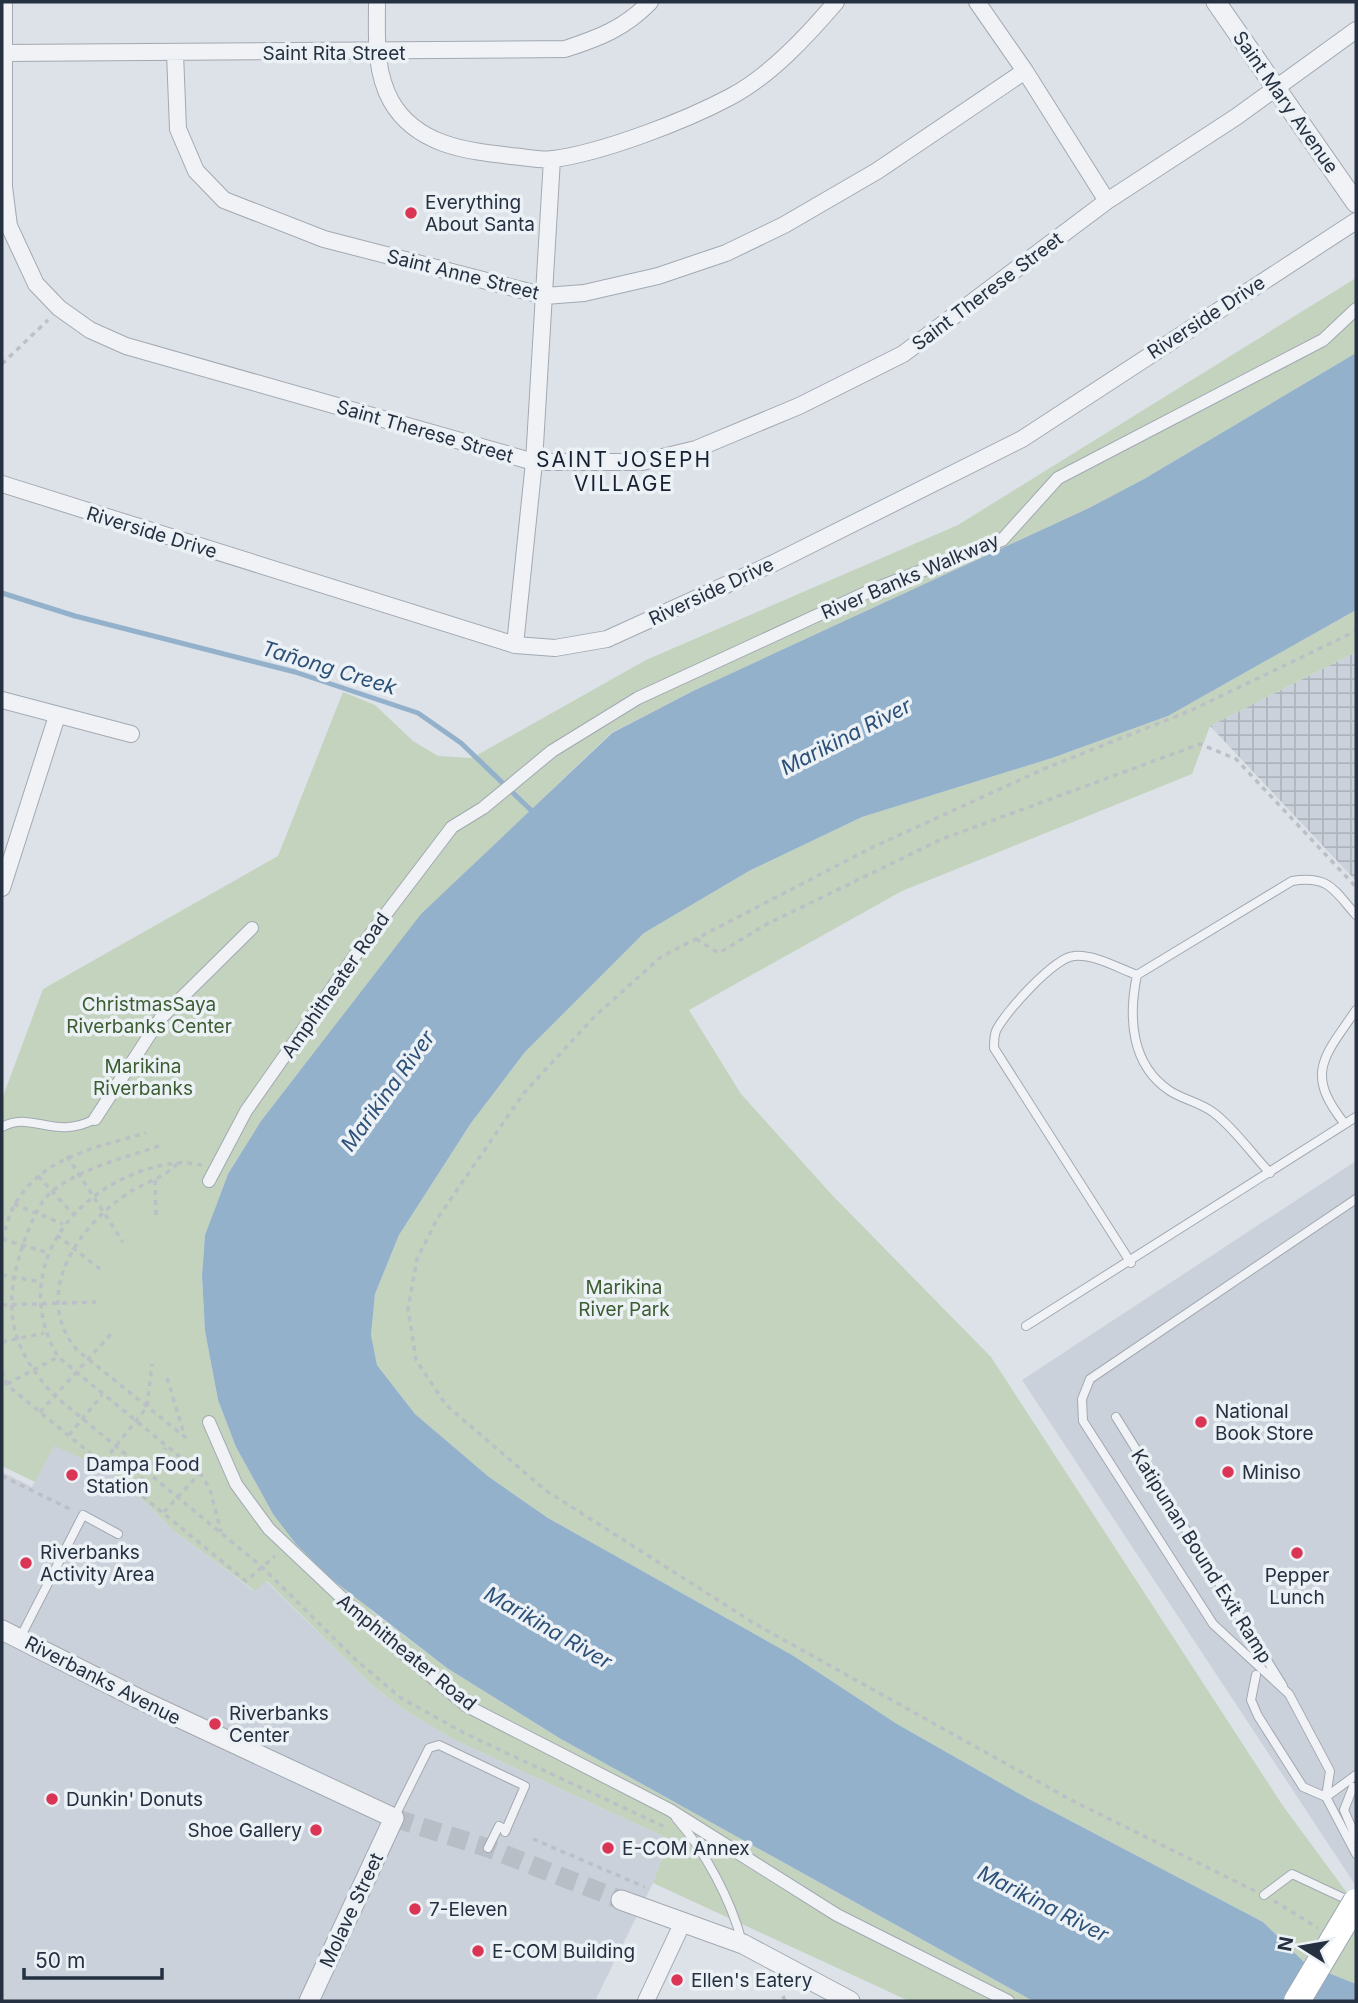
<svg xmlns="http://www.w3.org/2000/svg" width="1358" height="2003" font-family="Inter,sans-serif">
  <defs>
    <pattern id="industrial-grid" width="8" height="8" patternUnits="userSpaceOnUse" patternTransform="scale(1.75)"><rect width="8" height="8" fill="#cbd1da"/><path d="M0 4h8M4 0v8" fill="none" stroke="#aeb4bc"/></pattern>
  </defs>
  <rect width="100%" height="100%" fill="#dde2e8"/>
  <path fill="#cbd1da" d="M1356,1161v725l-334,-506z
    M53,1445l53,24 24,18 44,44 80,60 12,-10 107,105 30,23 50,30 216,100 -16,44 -58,118h-593v-529l30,15z"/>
  <path fill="url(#industrial-grid)" d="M1356,652v229l-146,-155z"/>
  <path fill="#c3d3bd" d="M1356,278v75l-212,126 -55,29 -396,183 -82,42 -190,182 -160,206 -33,53 -23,61 -3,41 3,55 13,69 18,47 37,67 100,98 74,56 114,71 472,262h-124l-256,-118 16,-44 -216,-100 -50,-30 -30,-23 -106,-105 -12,10 -81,-60 -44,-44 -24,-18 -52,-23 -19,36 -33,-16v-367l41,-110 235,-133 65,-164 32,13 38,36 25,15 34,2 174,-98 312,-135z
    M1356,610v42l-146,74 -18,48 -290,117 -213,119 52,84 92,102 158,161 292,449 73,99v79l-50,-20 -43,-42 -236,-124 -130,-74 -105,-69 -244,-137 -59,-41 -74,-63 -38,-49 -6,-30 4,-41 24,-59 72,-112 54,-71 119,-119 105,-62 113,-54 190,-59 116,-42z"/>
  <path fill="#94b1cc" d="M1356,353v257l-188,106 -116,42 -190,59 -113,54 -105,62 -119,119 -54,71 -72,112 -24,59 -4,41 6,30 38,49 74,63 59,41 244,137 105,69 130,74 236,124 43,42 50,20v17h-323l-472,-262 -114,-71 -118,-91 -33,-33 -23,-30 -37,-67 -18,-47 -13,-69 -3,-55 3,-41 23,-61 33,-53 160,-207 191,-181 81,-42 396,-183 55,-29z"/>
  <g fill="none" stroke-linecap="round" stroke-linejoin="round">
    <path stroke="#94b1cc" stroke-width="5" d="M2,593l73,23 220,56 123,41 43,30 74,71"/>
    <path stroke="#b8bec6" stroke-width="19" stroke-dasharray="19 10" stroke-linecap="butt" d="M394,1818l94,30 133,52"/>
    <defs>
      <path id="service" d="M1345,1124c-41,-51 -21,-67 11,-114
        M2,1127c29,-17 52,14 93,-8
        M1270,1173c-17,-18 -37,-46 -56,-60 -12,-10 -30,-13 -44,-22 -39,-26 -42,-73 -33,-116l155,-94c37,-6 42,9 64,34
        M1356,1199l-266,180 -8,20 1,22 130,203 76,70 41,77 -4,26 30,57
        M1131,1263l-137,-215c0,-6 0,-12 2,-17 8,-18 59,-74 78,-75 20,-2 44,12 63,19
        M1026,1326l330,-209
        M1116,1417l167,269
        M20,1638l63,-123 35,19
        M1256,1675l-5,25 7,16 45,71 23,10
        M1353,1787l-9,23 12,28
        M1326,1797l30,-22
        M394,1818l35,-70 10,-3 86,41 -20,46
        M676,1818c29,33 55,82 66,124
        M488,1848l11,-22 7,4
        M1264,1895l28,-21 60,28"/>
      <path id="pedestrian" d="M95,1119l65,-100 92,-91
        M209,1181l37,-70 117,-167 89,-117 31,-19 69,-57 86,-53 234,-108 130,-50 56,-62 265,-138 33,-31
        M209,1422l27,62 33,45 109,103 89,74 203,104 167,105 171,86"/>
      <path id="minor" d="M4,2v185l5,39 27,58 23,24 31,22 36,16 408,116h108l54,-13 103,-43 104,-52 204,-153 129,-84 120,-87
        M377,2c0,33 -3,68 14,99 25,44 75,50 120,55 14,1 30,5 43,3 50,-7 131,-38 176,-62 40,-21 77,-61 106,-95
        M977,2l48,69 82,130
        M3,53l562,-4c34,-11 60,-21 85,-47
        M175,53l3,76 18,42 28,29 100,39 221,57 39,-3 74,-17 68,-23 58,-28 93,-54 148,-100
        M2,484l513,161 40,3 52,-9 167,-76 248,-124 334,-218
        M515,645l19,-183 18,-303
        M2,700l129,34
        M2,888l55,-172
        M646,2001l37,-79"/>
      <path id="tertiary" d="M1216,2l140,201
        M2,1630l139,70 253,118 -85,183
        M621,1900l122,44 107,57"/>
    </defs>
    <use href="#service" stroke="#a2a9b2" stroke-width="10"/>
    <use href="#pedestrian" stroke="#a2a9b2" stroke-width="14"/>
    <use href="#minor" stroke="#a2a9b2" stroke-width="18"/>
    <use href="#tertiary" stroke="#a2a9b2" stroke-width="21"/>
    <path stroke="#bbc0c7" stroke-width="3.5" stroke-dasharray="5 5" stroke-linecap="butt" d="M2,364l46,-44
      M696,939l23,14 48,-29 175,-85 258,-95 36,15 120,128
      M159,1146c-35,12 -74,21 -104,43 -16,12 -23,32 -30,50 -23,65 -18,106 30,157l206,170 95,94 45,38 65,36 201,94
      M67,1156l56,86
      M202,1165c-9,-1 -18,-3 -27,-2 -94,13 -170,102 -117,194l142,116 10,16 11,43
      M38,1176l35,38
      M155,1180l1,35
      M14,1204l49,20
      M57,1235l44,35
      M2,1239l47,14
      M2,1240c4,-12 7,-26 13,-36 28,-48 83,-57 131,-71
      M2,1275l39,7
      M2,1305l94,-3
      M2,1342l42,-9
      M2,1371l5,14 239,196 29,-25
      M167,1378l18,59 -108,-87c-48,-57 4,-128 56,-160 16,-9 32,-13 45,-27
      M7,1384l51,-27
      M40,1412l72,-79
      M69,1435l33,-40
      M104,1461l43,-54 5,-43
      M2,1476l70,34
      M134,1489l32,-41
      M164,1512l36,-39
      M533,1839l112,48
      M1255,1891l-182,-90 -316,-176 -212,-135 -99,-85 -30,-45 -8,-51 9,-50 20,-40 86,-125 72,-78 66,-59 212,-110 173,-79 146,-58 164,-79
      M1274,1901l44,27
      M783,1996l2,5"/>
    <use href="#service" stroke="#f0f2f6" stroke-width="8"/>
    <use href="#pedestrian" stroke="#f0f2f6" stroke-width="12"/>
    <use href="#minor" stroke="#f0f2f6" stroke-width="16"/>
    <use href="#tertiary" stroke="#f0f2f6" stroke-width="19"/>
    <defs>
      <path id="primary-bridge" d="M1297,2001l59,-99"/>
    </defs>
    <use href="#primary-bridge" stroke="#9ba6b5" stroke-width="28" stroke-linecap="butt"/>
    <use href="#primary-bridge" stroke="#fff" stroke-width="26"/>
  </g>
  <g fill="#da3554" stroke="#ecf1f6" stroke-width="2.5">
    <circle cx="411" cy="213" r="7"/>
    <circle cx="1201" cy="1422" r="7"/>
    <circle cx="1228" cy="1472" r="7"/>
    <circle cx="72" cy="1475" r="7"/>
    <circle cx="1297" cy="1553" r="7"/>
    <circle cx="26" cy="1563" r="7"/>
    <circle cx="215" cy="1724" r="7"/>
    <circle cx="52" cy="1799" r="7"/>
    <circle cx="316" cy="1830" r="7"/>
    <circle cx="608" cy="1848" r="7"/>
    <circle cx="415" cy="1909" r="7"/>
    <circle cx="478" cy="1951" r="7"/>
    <circle cx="677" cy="1980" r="7"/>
  </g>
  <g text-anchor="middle" stroke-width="7" stroke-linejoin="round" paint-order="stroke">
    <g font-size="19" fill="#253040" stroke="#ecf1f6">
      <text x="334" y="60">Saint Rita Street</text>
      <text transform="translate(1286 102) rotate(55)" y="7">Saint Mary Avenue</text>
      <text transform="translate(463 274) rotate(14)" y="7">Saint Anne Street</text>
      <text transform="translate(987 291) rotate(-37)" y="7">Saint Therese Street</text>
      <text transform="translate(1206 317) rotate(-33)" y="7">Riverside Drive</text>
      <text transform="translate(425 431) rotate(16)" y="7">Saint Therese Street</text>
      <text transform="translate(152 532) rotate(17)" y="7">Riverside Drive</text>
      <text transform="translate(910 576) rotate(-23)" y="7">River Banks Walkway</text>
      <text transform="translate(711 591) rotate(-25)" y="7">Riverside Drive</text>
      <text transform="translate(335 985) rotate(-55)" y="7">Amphitheater Road</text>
      <text transform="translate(1202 1556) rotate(58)" y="7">Katipunan Bound Exit Ramp</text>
      <text transform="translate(407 1652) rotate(39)" y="7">Amphitheater Road</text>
      <text transform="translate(103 1680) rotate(27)" y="7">Riverbanks Avenue</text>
      <text transform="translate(351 1910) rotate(-65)" y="7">Molave Street</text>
    </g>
    <g font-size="19" fill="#253040" stroke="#ecf1f6" text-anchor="start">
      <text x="425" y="209">Everything<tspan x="425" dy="22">About Santa</tspan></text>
      <text x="1215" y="1418">National<tspan x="1215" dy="22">Book Store</tspan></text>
      <text x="86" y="1471">Dampa Food<tspan x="86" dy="22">Station</tspan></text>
      <text x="1242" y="1479">Miniso</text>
      <text x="40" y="1559">Riverbanks<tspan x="40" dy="22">Activity Area</tspan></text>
      <text x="1297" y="1582" text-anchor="middle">Pepper<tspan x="1297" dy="22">Lunch</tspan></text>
      <text x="229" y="1720">Riverbanks<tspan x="229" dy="22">Center</tspan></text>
      <text x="66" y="1806">Dunkin' Donuts</text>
      <text x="302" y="1837" text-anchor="end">Shoe Gallery</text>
      <text x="622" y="1855">E-COM Annex</text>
      <text x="429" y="1916">7-Eleven</text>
      <text x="492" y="1958">E-COM Building</text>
      <text x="691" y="1987">Ellen's Eatery</text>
    </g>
    <g font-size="19" fill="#3b5d31" stroke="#ecf1f6">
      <text x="149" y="1011">ChristmasSaya<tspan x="149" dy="22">Riverbanks Center</tspan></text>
      <text x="143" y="1073">Marikina<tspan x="143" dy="22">Riverbanks</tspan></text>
      <text x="624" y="1294">Marikina<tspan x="624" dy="22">River Park</tspan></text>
    </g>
    <g font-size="21" letter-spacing="2" fill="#172131" stroke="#ecf1f6">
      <text x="624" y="467">SAINT JOSEPH<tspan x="624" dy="24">VILLAGE</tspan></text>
    </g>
    <g font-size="21" font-style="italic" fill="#2c5077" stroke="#ecf1f6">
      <text transform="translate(329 668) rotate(17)" y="7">Tañong Creek</text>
      <text transform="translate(846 737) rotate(-27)" y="7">Marikina River</text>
      <text transform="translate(388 1091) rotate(-54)" y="7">Marikina River</text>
      <text transform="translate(548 1628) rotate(30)" y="7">Marikina River</text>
      <text transform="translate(1043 1904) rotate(27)" y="7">Marikina River</text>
    </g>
  </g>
  <rect width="1358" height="2003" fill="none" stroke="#253040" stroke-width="7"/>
  <g transform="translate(1302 1947) rotate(281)" stroke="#ecf1f6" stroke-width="5" paint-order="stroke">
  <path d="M0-5L12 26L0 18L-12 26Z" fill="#253040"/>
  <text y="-10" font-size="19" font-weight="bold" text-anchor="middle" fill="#253040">N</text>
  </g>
  <path d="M24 1968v10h138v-10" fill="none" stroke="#253040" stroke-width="3.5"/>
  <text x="35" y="1968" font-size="21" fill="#253040" stroke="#ecf1f6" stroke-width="5" paint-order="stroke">50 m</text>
</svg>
